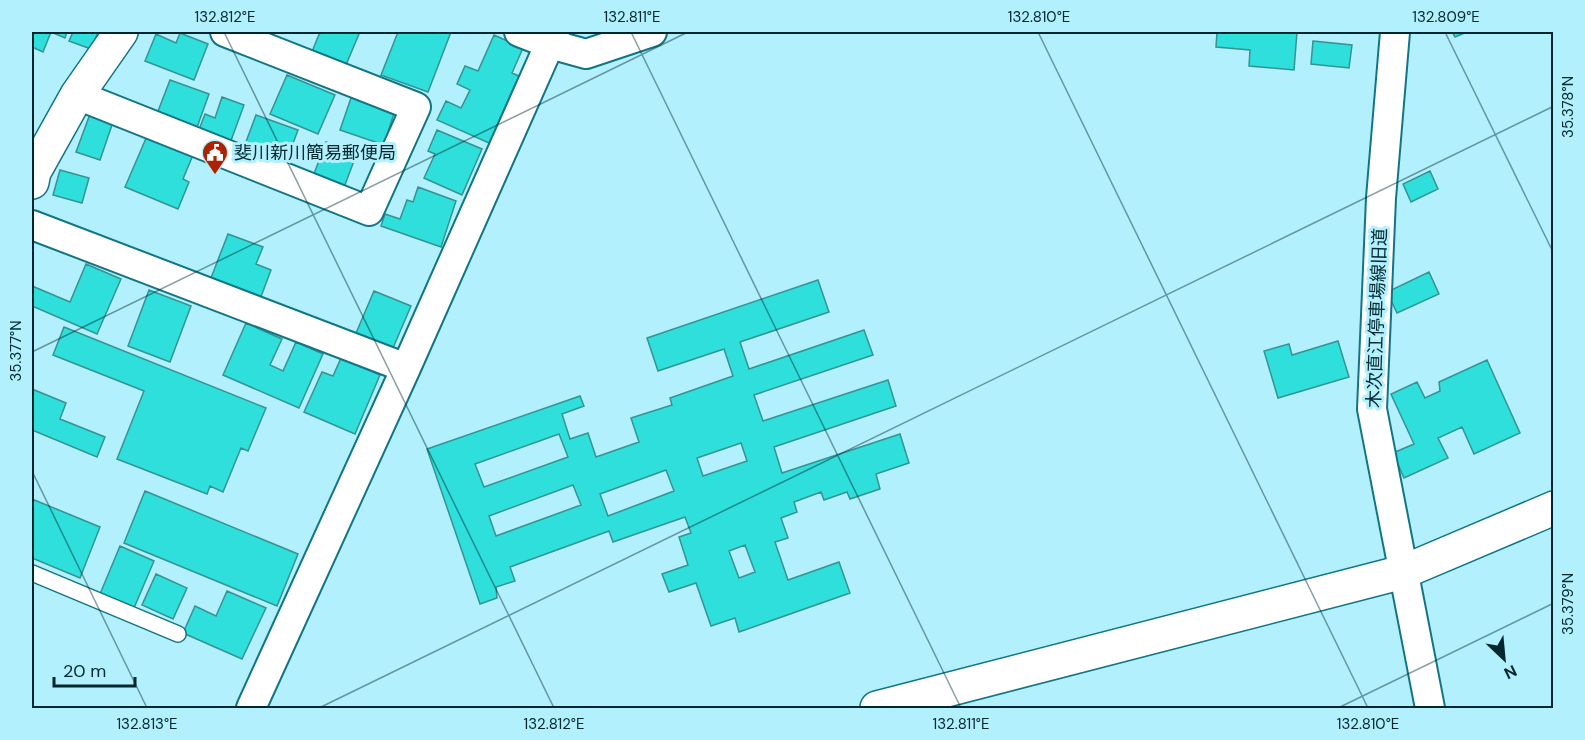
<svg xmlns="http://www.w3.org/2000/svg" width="1585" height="740" font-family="'DM Sans','Noto Sans JP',sans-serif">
  <rect width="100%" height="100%" fill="#b2f0fd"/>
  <path fill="#2edfdc" stroke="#359391" stroke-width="1.5" fill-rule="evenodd" d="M32,32h35l-2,6 -14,-6 -8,20 -11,-5z
    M73,32h25l-7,17 -22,-8z
    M320,32h32l7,2 -16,38 -34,-13z
    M398,32h53l-23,60 -47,-17z
    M1217,32h80l-3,38 -45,-4 1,-16 -34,-3z
    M1452,32h15l-12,5z
    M180,33l28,11 -14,36 -49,-19 11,-27 20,9z
    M494,35l29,13 -11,25 7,3 -30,67 -52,-23 9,-19 15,7 9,-18 -13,-6 8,-18 13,5z
    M1313,41l39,4 -3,23 -38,-4z
    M287,75l48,20 -17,39 -48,-20z
    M170,80l39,14 -14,39 -40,-14z
    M352,95l43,15 -11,35 -44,-15z
    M222,97l22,8 -15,41 -32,-11 8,-21 10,4z
    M90,114l23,8 -13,38 -24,-8z
    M256,115l42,15 -12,32 -42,-15z
    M437,130l45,19 -20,46 -38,-17 11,-24 -7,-3z
    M147,136l46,19 -10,24 6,3 -11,27 -53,-22z
    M326,142l31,11 -14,37 -31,-11z
    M60,170l29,8 -7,25 -29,-8z
    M1430,171l8,18 -27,13 -8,-18z
    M418,187l38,14 -15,46 -60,-21 4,-12 15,5 7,-19 6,2z
    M228,234l35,13 -7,17 15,6 -12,32 -50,-19z
    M86,264l35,15 -24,55 -65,-28v-20l38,16z
    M1429,272l10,22 -42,19 -10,-21z
    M818,280l11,32 -89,30 9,27 115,-39 9,25 -119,40 9,26 125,-41 8,26 -122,41 8,26 118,-39 9,29 -33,11 4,15 -30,10 -3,-7 -23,8 -3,-8 -27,10 3,10 -16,6 7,20 -13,4 13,38 51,-18 11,31 -111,39 -4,-14 -24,8 -15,-43 -27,9 -7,-18 26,-9 -9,-28 12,-4 -6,-16 -72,25 -4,-11 -99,36 5,14 -19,6 1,11 -17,6 -53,-155 153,-53 4,10 -22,8 8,25 18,-6 8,24 43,-15 -8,-24 41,-13 -2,-7 63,-22 -9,-27 -66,22 -11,-33zM559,434l9,23 -84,30 -9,-23zM741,443l6,18 -44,15 -6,-18zM666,470l8,21 -66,25 -8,-22zM573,485l8,20 -85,31 -7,-20zM745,545l10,27 -16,6 -10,-27z
    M149,290l42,16 -21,56 -42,-16z
    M374,291l37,15 -18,42 -37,-15z
    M246,323l36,16 -12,26 13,6 13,-29 27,12 -24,54 -76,-33z
    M64,327l202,81 -18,43 -7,-3 -18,44 -13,-6 -3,8 -90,-35 27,-68 -91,-36z
    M1338,341l11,36 -71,21 -14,-47 25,-7 3,11z
    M341,358l39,17 -25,59 -51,-22 18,-40 11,4z
    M1487,360l33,73 -46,21 -12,-27 -24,11 10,20 -44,20 -11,-25 21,-9 -23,-50 26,-12 8,16 15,-7 -1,-9z
    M32,389l34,14 -6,16 45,18 -8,20 -65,-27z
    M145,491l153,63 -21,52 -153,-63z
    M32,499l68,28 -20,51 -48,-20z
    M120,546l34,15 -20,47 -34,-14z
    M156,574l31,14 -14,31 -31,-14z
    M227,591l39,17 -24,51 -59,-26 12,-27 21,10z"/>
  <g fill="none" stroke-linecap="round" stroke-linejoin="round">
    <defs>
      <path id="lane" d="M32,573l146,61"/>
      <path id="street" d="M519,32l31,12 36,10 66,-22
        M1395,32l-14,166 -9,211 58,299
        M77,95l292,116 47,-104 -191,-75
        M32,225l374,143
        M251,708l155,-340 149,-336"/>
      <path id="secondary" d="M32,182l2,-10 43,-77 44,-63
        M877,708l526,-136 151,-64"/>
    </defs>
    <use href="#lane" stroke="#117586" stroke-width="18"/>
    <use href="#street" stroke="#117586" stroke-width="32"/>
    <use href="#secondary" stroke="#117586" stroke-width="36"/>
    <use href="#lane" stroke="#fff" stroke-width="15"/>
    <use href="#street" stroke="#fff" stroke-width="28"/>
    <use href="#secondary" stroke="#fff" stroke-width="33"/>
  </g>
  <path fill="none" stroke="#00272e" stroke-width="1.5" stroke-opacity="0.45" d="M224,32l330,676M631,32l330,676M1038,32l330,676M1445,32l109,222M32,352l656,-320M32,471l115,237M319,708l1235,-602M1338,708l216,-105"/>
  <defs>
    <symbol id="civic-pin" viewBox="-11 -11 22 30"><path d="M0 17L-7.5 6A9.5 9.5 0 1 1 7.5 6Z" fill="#af2201" stroke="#b2f0fd"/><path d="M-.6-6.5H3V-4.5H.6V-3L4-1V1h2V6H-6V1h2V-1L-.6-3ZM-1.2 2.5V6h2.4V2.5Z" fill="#fff"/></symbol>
  </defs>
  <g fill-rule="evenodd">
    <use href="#civic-pin" x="200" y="138" width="30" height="40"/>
  </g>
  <g text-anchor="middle" stroke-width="6" stroke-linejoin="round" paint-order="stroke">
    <g font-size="18" fill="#00272e" stroke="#b2f0fd" text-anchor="start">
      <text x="234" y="159">斐川新川簡易郵便局</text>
    </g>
    <g font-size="18" fill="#00272e" stroke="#b2f0fd">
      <text transform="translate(1377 318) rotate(-88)" y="6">木次直江停車場線旧道</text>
    </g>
  </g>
  <rect width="1585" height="740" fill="none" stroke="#b2f0fd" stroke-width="66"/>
  <g transform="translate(1504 659) rotate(154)" stroke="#b2f0fd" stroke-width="4.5" paint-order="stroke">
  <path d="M0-4.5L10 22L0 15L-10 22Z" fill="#00272e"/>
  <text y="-9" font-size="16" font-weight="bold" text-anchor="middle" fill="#00272e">N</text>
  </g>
  <path d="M54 677v9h81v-9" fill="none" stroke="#00272e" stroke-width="3"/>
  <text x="63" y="677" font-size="18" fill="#00272e" stroke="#b2f0fd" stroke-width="4.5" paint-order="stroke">20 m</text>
  <rect x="33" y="33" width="1519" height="674" fill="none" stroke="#00272e" stroke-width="2"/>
  <g font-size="15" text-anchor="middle" fill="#00272e">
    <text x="225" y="22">132.812°E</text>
    <text x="632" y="22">132.811°E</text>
    <text x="1039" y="22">132.810°E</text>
    <text x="1446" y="22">132.809°E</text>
    <text transform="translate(1568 107) rotate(-90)" y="5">35.378°N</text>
    <text transform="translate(16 351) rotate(-90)" y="5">35.377°N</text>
    <text transform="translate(1568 604) rotate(-90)" y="5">35.379°N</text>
    <text x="147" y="729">132.813°E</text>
    <text x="554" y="729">132.812°E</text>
    <text x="961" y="729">132.811°E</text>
    <text x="1368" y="729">132.810°E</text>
  </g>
</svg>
